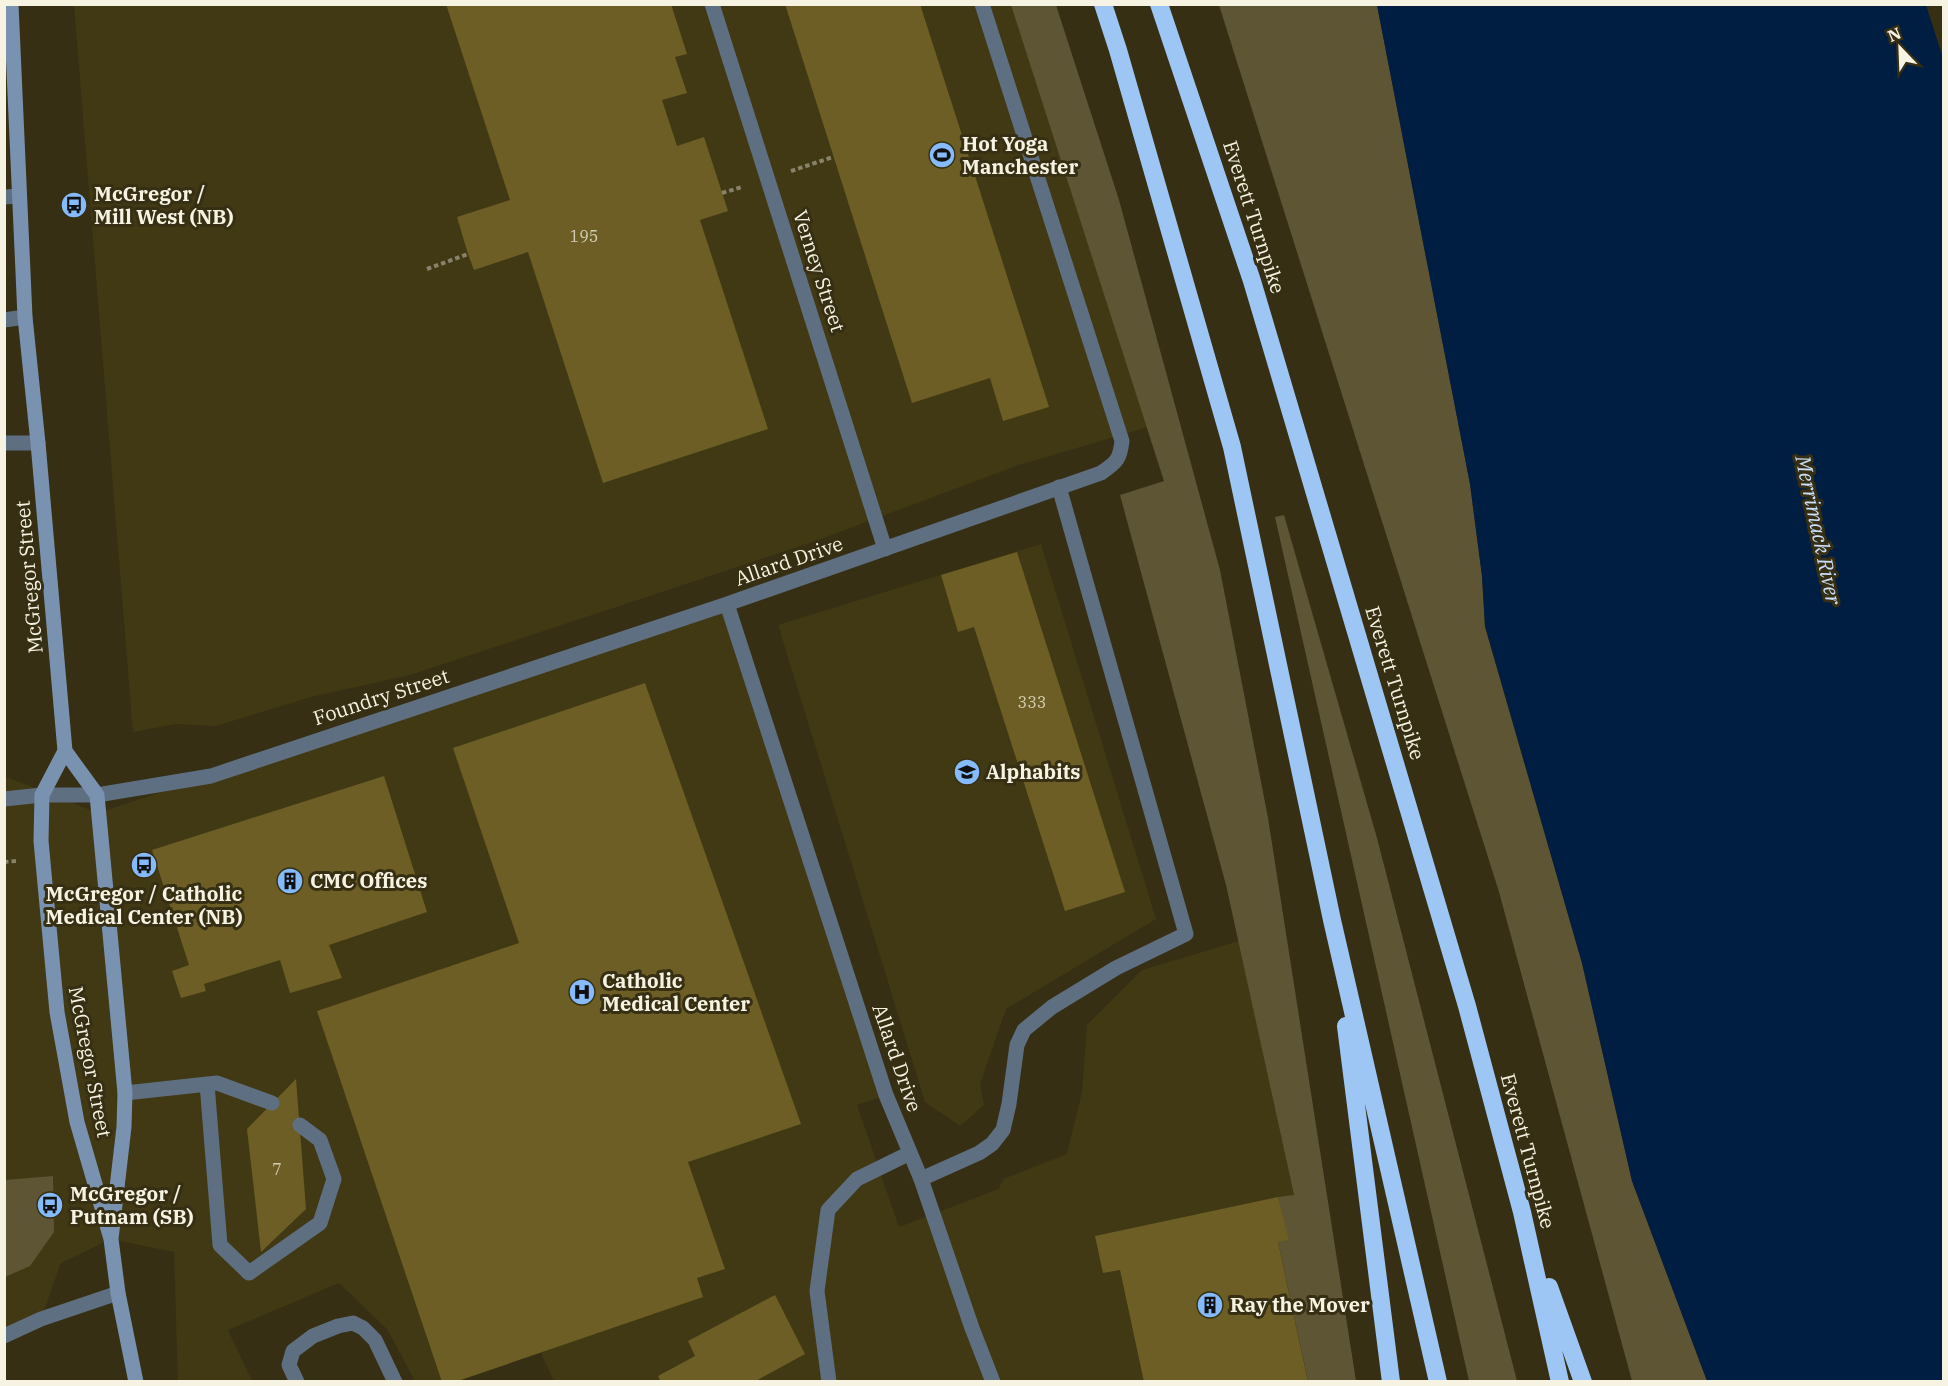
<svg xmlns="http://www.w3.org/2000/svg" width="1948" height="1386" font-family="'IBM Plex Serif',serif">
  <rect width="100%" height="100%" fill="#362f13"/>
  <path fill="#413914" d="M74,5h937l137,422 -132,39 -203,76 -403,133 -99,22 -95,29 -40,-2 -43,8z
    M1041,544l115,375 -150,90 -26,75 4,21 -24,21 -35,-24 -147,-477z
    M727,604l159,491 -29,10 42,122 100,-38 4,-10 64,-25 15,-62 5,-67 55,-55 97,-29 55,255 -5,44 -11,3 30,138h-754l-13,-28 18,-7 -104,35h-40l-28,-52 -48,-46 -111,47 24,51h-74l-4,-129 -63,-13 -50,24 -20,56 -36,17 -1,-560 94,37z"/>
  <path fill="#5d5534" d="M1011,5h45l63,195 101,370 48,248 88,563h-48l-30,-139 10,-3 -10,-42 16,-2 -68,-310 -106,-390 44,-14z
    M1219,5h158l93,479 12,92 3,51 97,336 50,218 75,200h-75l-133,-489z
    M1284,515l93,323 140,543h-48l-194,-864z
    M53,1176l1,56 -24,34 -25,11v-97z"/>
  <path fill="#001e42" d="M1377,5h549l18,56 -1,1320h-236l-75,-200 -50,-218 -97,-337 -3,-50 -12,-92z"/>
  <path fill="#6c5e24" d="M446,4h225l16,50 -12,3 12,36 -25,7 15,46 27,-9 24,74 -28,9 68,209 -165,54 -75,-231 -54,18 -6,-16 -11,-37 53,-17z
    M785,4h135l129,403 -46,14 -13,-43 -78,25z
    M1017,552l108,340 -60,19 -91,-284 -16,5 -17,-57z
    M645,683l156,441 -113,38 37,107 -28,9 6,19 -248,85h-13l-125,-371 202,-68 -66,-195z
    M384,776l43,136 -98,33 13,33 -52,15 -10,-33 -76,24 2,7 -25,7 -9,-27 17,-6 -37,-115z
    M296,1079l10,130 -45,43 -14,-123z
    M1278,1197l11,43 -11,2 30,140h-164l-24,-112 -17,3 -8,-37z
    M775,1295l30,59 -51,28h-93l-3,-6 37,-20 -7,-15z"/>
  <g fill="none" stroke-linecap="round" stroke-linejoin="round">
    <path stroke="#87826a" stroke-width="4" stroke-dasharray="4.5 3" stroke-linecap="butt" d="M1943,4l1,1
      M791,171l42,-14
      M722,193l20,-6
      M427,269l41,-15
      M4,862l12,-1"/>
    <path stroke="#5f6f82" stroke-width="15" d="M4,197l15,-1
      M4,320l21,-3
      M4,443h34
      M4,799l38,-4
      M207,1084l13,161 29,28 71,-50 14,-44 -14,-39 -20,-15
      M125,1093l92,-10 55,20
      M921,1179l58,-26 13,-9 11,-14 6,-26 8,-59 7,-15 28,-23 64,-39 70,-34 -127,-447
      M297,1382l-8,-17 4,-14 20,-15 25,-10 15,-3 10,5 12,12 20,42
      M829,1382l-12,-91 11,-81 29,-31 53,-26"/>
    <path stroke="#5f6f82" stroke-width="15" d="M712,4l173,545
      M982,4l140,437c-2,18 -5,21 -21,32l-374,131 159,491 35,84 51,149 21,54
      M42,795h55l114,-19 516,-172
      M4,1336l37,-17 77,-26"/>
    <path stroke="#7992b0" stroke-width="15" d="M11,4l14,313 13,126 27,308 32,44 28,298 -1,34 -13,112
      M65,751l-23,44 -1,46 16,171 20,110 34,117 7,54 18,89"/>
    <path stroke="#9ec6f5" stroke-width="18" d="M1103,4l15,46 114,397 100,473 106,462
      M1159,4l93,277 215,725 55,206 38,170
      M1346,1026l45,356
      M1549,1287l34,95"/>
  </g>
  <defs>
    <symbol id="stadium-disc" viewBox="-11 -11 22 22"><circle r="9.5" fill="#85bbfb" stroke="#362f13"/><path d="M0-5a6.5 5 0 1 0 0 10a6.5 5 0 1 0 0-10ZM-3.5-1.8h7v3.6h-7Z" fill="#111"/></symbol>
    <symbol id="bus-disc" viewBox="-11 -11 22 22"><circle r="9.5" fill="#85bbfb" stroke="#362f13"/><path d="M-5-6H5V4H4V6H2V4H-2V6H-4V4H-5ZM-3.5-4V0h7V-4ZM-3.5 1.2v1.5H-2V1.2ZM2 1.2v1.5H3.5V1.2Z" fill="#111"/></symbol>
    <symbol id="school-disc" viewBox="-11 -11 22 22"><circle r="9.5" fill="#85bbfb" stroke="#362f13"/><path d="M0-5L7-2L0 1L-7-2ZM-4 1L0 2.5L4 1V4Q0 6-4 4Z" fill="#111"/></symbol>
    <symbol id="building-disc" viewBox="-11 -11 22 22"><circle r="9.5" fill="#85bbfb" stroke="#362f13"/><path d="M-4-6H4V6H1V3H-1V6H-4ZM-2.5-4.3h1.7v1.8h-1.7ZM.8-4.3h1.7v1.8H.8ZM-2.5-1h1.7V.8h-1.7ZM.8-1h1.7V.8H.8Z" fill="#111"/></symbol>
    <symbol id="hospital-disc" viewBox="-11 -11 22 22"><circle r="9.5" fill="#85bbfb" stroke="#362f13"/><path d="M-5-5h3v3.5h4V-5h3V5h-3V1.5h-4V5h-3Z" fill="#111"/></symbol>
  </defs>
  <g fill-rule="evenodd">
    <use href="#stadium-disc" x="927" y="140" width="30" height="30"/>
    <use href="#bus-disc" x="59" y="190" width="30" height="30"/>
    <use href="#school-disc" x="952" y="757" width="30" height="30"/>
    <use href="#bus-disc" x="129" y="850" width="30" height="30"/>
    <use href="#building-disc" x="275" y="866" width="30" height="30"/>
    <use href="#hospital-disc" x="567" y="977" width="30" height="30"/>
    <use href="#bus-disc" x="35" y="1190" width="30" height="30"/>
    <use href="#building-disc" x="1195" y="1290" width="30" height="30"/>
  </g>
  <g text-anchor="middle" stroke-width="6" stroke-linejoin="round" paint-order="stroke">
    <g font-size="16" fill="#d4ceb2">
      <text x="584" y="242">195</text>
      <text x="1032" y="708">333</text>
      <text x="277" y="1175">7</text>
    </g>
    <g font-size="20" font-weight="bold" fill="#f6f3e2" stroke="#362f13" text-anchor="start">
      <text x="962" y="151">Hot Yoga<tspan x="962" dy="23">Manchester</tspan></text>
      <text x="94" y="201">McGregor /<tspan x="94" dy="23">Mill West (NB)</tspan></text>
      <text x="986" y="779">Alphabits</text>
      <text x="310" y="888">CMC Offices</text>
      <text x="144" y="901" text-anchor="middle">McGregor / Catholic<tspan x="144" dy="23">Medical Center (NB)</tspan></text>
      <text x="602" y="988">Catholic<tspan x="602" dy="23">Medical Center</tspan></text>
      <text x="70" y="1201">McGregor /<tspan x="70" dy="23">Putnam (SB)</tspan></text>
      <text x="1230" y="1312">Ray the Mover</text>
    </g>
    <g font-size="20" fill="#f6f3e2" stroke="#362f13">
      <text transform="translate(1254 217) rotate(72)" y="7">Everett Turnpike</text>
      <text transform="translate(819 271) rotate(72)" y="7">Verney Street</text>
      <text transform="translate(789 561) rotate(-19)" y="7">Allard Drive</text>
      <text transform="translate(29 577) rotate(-95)" y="7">McGregor Street</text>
      <text transform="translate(1395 683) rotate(73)" y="7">Everett Turnpike</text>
      <text transform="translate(381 697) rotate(-18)" y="7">Foundry Street</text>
      <text transform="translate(897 1058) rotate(71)" y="7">Allard Drive</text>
      <text transform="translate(90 1062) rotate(79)" y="7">McGregor Street</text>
      <text transform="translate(1528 1151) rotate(75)" y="7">Everett Turnpike</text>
    </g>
    <g font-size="21" font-style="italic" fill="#cae0fb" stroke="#362f13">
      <text transform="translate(1818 530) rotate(78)" y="7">Merrimack River</text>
    </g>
  </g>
  <rect width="1948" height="1386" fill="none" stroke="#f6f3e2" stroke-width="12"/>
  <g transform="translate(1900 48) rotate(337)" stroke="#362f13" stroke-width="4.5" paint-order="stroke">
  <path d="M0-4.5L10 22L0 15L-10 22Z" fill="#f6f3e2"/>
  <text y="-9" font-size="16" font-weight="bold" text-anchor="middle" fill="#f6f3e2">N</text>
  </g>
</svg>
